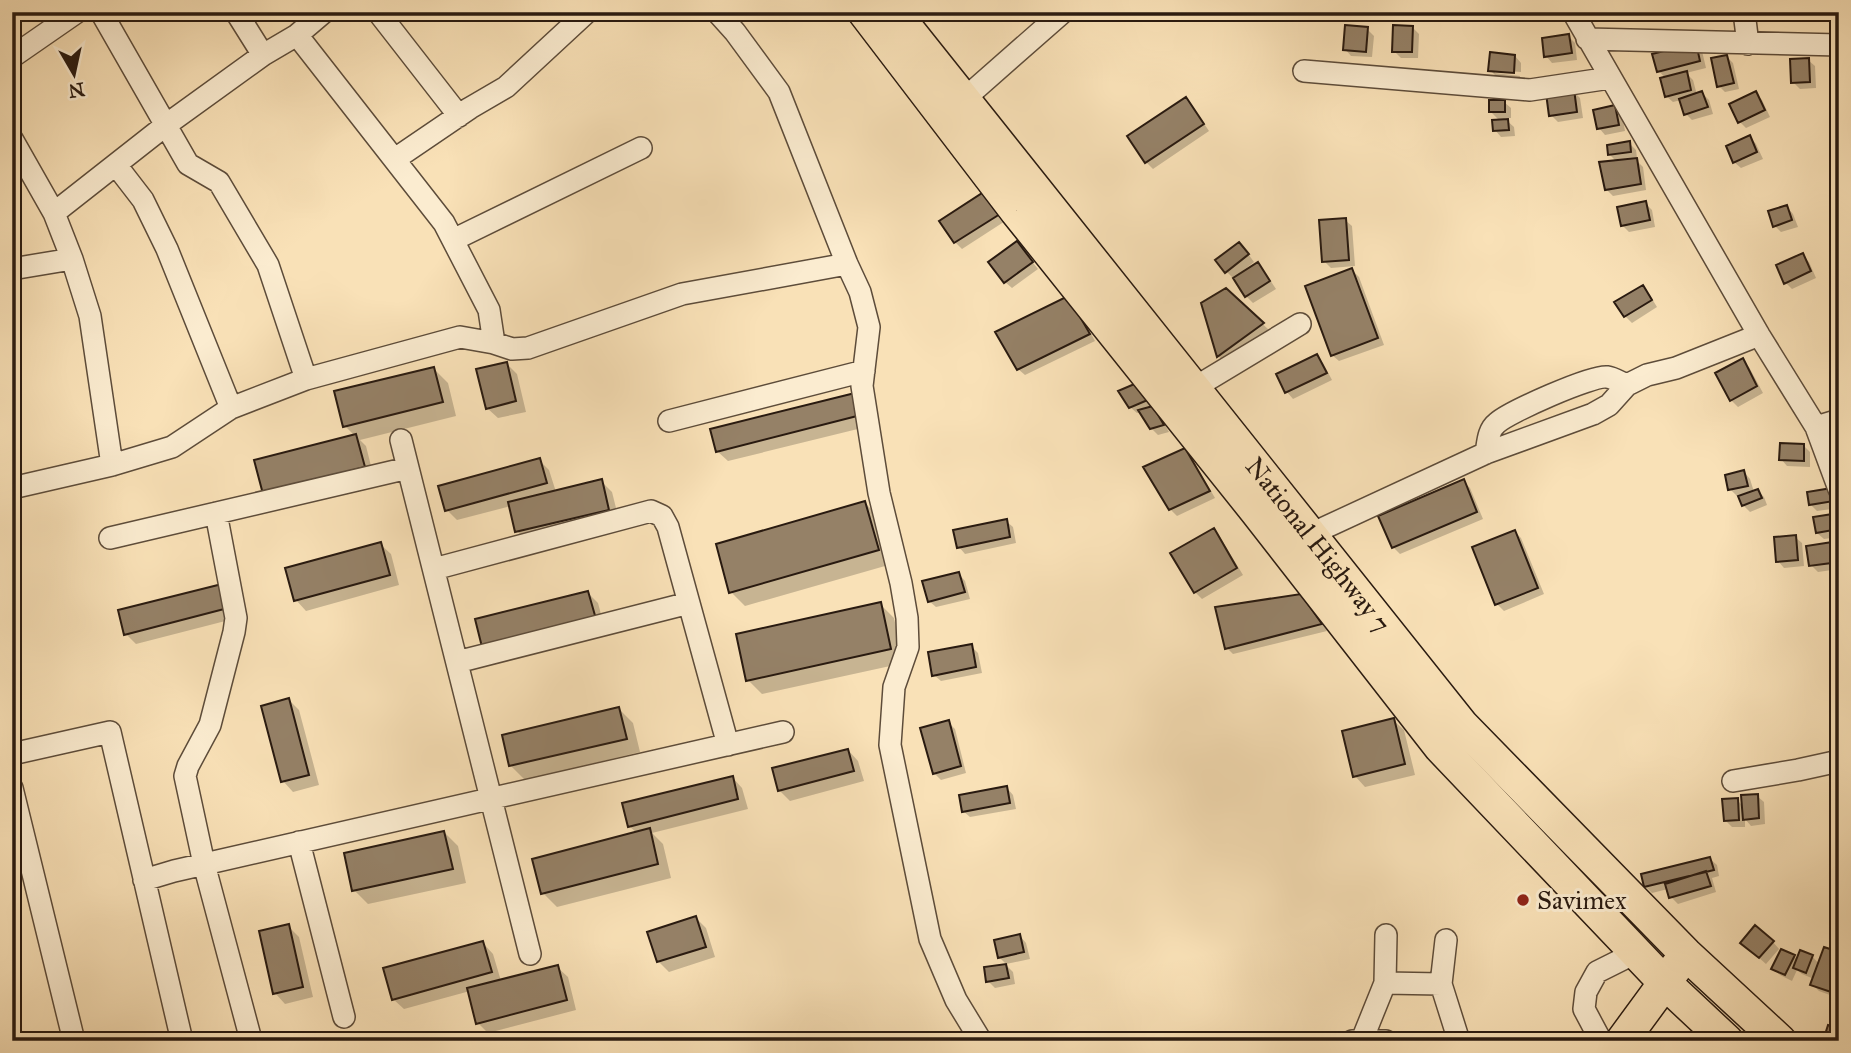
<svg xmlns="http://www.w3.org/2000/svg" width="1851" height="1053" font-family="'IM FELL Great Primer',serif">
  <rect width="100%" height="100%" fill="#f9e1b7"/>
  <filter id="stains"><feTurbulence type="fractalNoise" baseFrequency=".00286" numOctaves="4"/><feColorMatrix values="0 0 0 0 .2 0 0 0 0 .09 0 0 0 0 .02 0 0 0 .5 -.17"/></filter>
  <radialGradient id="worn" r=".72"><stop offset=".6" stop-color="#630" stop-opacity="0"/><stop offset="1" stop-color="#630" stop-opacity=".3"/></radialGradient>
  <path fill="#0003" d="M1541,12l1,3 -9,4 -7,-7z
    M1412,27l7,7 -1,24h-17l-7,-7z
    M1367,29l7,7 -2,21 -21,-1 -6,-7z
    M1568,36l7,7 2,17 -25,3 -6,-7z
    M1702,51l4,17 -20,5 7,7 4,15 5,-2 7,7 4,14 -21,6 -6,-6 -5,-14 -8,2 -7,-6v-17l-7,-8 -4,-16z
    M1515,56l6,7v9l-26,-2v3l25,3v3l-23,-2 -7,-7z
    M1727,57l6,6 6,26 -14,3 -6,-6z
    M1808,60l7,6 1,22 -16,1 -7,-7z
    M1573,91l7,7 3,20 -25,4 -7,-7z
    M1756,93l6,7 8,17 -24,11 -6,-6z
    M1186,99l6,7 17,25 -56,38 -7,-7z
    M1504,102l7,6v10h-7l10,9 1,9 -14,1 -6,-7 5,-9 -10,-10z
    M1615,107l7,7 3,17 -20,4 -6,-7z
    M1750,137l6,7 7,15 -22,9 -7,-6z
    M1629,143l7,7 1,8 -2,1 8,8 3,23 -33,6 -6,-6 10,-28 -7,-7z
    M993,188l20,28 -51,33 -7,-7z
    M1645,203l7,7 3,17 -26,5 -7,-7z
    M1787,207l6,7 5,13 -17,5 -6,-6z
    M1345,220l7,6 3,40 -24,2 -7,-7z
    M1017,243l21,26 -26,19 -7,-6z
    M1246,251l8,11 -10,8 1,2 13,-8 6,7 12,18 -23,14 -7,-7 -12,-19 -1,1 -7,-7z
    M1802,255l7,7 7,16 -24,11 -6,-6z
    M1352,270l7,7 25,68 -45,16 -7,-6z
    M1643,287l6,7 8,13 -25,16 -7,-7z
    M1226,290l43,40 -44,32 -7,-6z
    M1075,305l20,36 -70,34 -7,-6z
    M1317,356l6,7 9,17 -39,19 -6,-7z
    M1742,361l7,6 14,26 -25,14 -7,-7z
    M507,364l10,10 9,38 -28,6 -11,-10z
    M434,369l14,14 8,33 -96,24 6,6 8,32 -99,25 80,-67 -10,-10z
    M1139,384l16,22 -3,1 7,8 10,17 -11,3 -7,-7 -10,-16 -4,1 -7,-6z
    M865,405l5,21 -142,35 -11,-10z
    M1803,445l7,7v15l-23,-1 -6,-7z
    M1184,450l7,7 24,41 -38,18 -7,-7z
    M539,460l10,10 7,22 45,-11 11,11 7,28 -92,22 -10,-11 -6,-25 -54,14 -10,-10z
    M1744,472l6,7 4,13 4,-1 6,6 3,8 -17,7 -7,-7 -3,-10 -3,1 -7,-7z
    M1463,481l7,7 13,31 -83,35 -7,-7z
    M1838,496l1,12 -22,3 -6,-6z
    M865,503l14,14 13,47 -147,42 -14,-14z
    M1839,515v22l-15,2 -7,-6z
    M1006,521l7,6 3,16 -51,11 -6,-7z
    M1214,530l6,7 23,38 -41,24 -7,-7z
    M1515,532l6,6 23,56 -40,17 -7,-7z
    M1795,537l7,6 2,23 -20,2 -6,-7z
    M1839,542v27l-21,3 -7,-7z
    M380,544l11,10 8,31 -93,26 -10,-11z
    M959,574l6,7 5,18 -34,8 -7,-6z
    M221,586l16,32 -101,26 -10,-10z
    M588,593l10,10 7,26 -111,28z
    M1301,596l7,7 19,28 -94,23 -6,-6z
    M880,604l14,14 10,45 -142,31 -14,-14z
    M971,646l7,7 4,20 -41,8 -7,-6z
    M289,700l10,10 20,75 -26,7 -10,-11z
    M619,709l14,14 7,29 -115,28 -14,-14z
    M1393,720l11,10 11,45 -50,12 -10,-11z
    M948,722l7,7 11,44 -25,7 -7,-7z
    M848,750l10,11 6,20 -74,20 -11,-11z
    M732,777l10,11 6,21 -96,24 11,11 8,34 -114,29 -14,-14 94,-60 -8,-7z
    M1007,788l6,7 3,14 -46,8 -7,-6z
    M1757,796l7,6 1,22 -14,2 -6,-7v8h-13l-6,-6 11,-21 6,6z
    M444,832l14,14 8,37 -98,21 -14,-14z
    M1710,859l7,6 2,11 -7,2 4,14 -38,12 -7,-7 -3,-8 -16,4 -7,-7z
    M696,918l10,10 9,29 -46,15 -11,-11z
    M288,926l11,11 14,60 -28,7 -10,-11z
    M1020,936l6,7 4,16 -24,5 -7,-7z
    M1773,942l6,7 -13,15 -17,-15z
    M483,943l10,11 8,27 56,-14 11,10 8,33 -88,23 -10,-10 -8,-32 -66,18 -11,-10z
    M1839,954l-1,44 -19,-7 -7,-7 2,-5 -12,-5 -5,-4 -5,11 -12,-6 -6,-6 20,-13 4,4 14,-4 7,8z
    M1006,965l7,7 2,12 -20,4 -7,-7z"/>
  <path fill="#958167" stroke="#291a10" stroke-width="2" d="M1345,25l23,2 -2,25 -23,-2z
    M1393,25l20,1 -1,26h-20z
    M1569,34l3,19 -28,4 -2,-19z
    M1696,43l4,18 -43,11 -5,-18z
    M1490,52l25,3 -1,18 -26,-2z
    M1727,55l7,28 -17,4 -6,-29z
    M1809,58l1,24 -19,1 -1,-24z
    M1687,71l4,19 -26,7 -5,-19z
    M1574,89l3,23 -28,4 -3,-23z
    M1702,91l6,16 -24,8 -5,-16z
    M1756,91l9,19 -27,13 -9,-19z
    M1186,97l18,27 -59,39 -18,-27z
    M1489,100h16v12h-16z
    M1615,105l4,20 -22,4 -4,-19z
    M1508,119l1,11 -16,1 -1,-11z
    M1750,135l7,17 -24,11 -7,-17z
    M1630,141l1,11 -23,3 -1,-10z
    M1637,158l4,26 -36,6 -6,-28z
    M993,186l15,23 -54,34 -15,-22z
    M1646,201l4,19 -29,6 -4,-19z
    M1787,205l5,15 -19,7 -5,-16z
    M1346,218l3,42 -27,2 -3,-42z
    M1017,241l16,21 -29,21 -16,-21z
    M1239,242l10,12 -24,19 -10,-13z
    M1803,253l8,18 -27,13 -8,-19z
    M1258,262l12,19 -25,16 -12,-19z
    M1352,268l26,70 -47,18 -26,-70z
    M1643,285l9,15 -28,17 -10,-15z
    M1226,288l38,35 -47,34 -16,-54z
    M1068,296l22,38 -73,36 -22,-38z
    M1317,354l10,19 -42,20 -9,-19z
    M1743,358l14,28 -27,15 -15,-28z
    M507,362l9,39 -30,8 -10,-40z
    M434,367l9,35 -100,25 -9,-36z
    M1139,382l11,17 -21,9 -11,-17z
    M855,393l6,22 -145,37 -6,-23z
    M1153,406l11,19 -14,4 -12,-19z
    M356,434l9,33 -102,27 -9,-34z
    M1780,443l24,1v17l-25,-1z
    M1185,448l25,43 -41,19 -26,-43z
    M540,458l7,25 -102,28 -7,-25z
    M1744,470l4,16 -20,4 -3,-15z
    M602,479l7,31 -94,22 -7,-30z
    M1464,479l13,33 -85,36 -14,-32z
    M1832,488l2,13 -25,4 -2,-13z
    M1758,489l4,9 -20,8 -4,-10z
    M865,501l14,49 -150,43 -13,-49z
    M1839,513v16l-23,4 -3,-16z
    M1007,519l3,18 -53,11 -4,-18z
    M1214,528l23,40 -43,25 -24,-40z
    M1515,530l23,58 -43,17 -23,-58z
    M1796,535l2,25 -22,2 -2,-25z
    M1839,541v21l-30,4 -3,-20z
    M381,542l9,33 -96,26 -9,-33z
    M959,572l6,20 -37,10 -6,-21z
    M222,584l6,24 -104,27 -6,-25z
    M588,591l8,28 -114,28 -7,-28z
    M1301,594l21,30 -97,25 -10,-42z
    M881,602l10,47 -145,32 -10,-47z
    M972,644l4,23 -44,9 -4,-24z
    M289,698l20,77 -28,7 -20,-76z
    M619,707l8,32 -118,27 -7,-31z
    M1394,718l11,46 -52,13 -11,-46z
    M949,720l12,46 -28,8 -13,-46z
    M848,749l6,22 -76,20 -6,-23z
    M733,776l5,23 -110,28 -6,-24z
    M1007,786l3,17 -48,9 -3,-17z
    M1758,794l1,24 -16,2 -2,-25z
    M1738,798l1,22 -15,1 -2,-22z
    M650,828l8,36 -117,30 -9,-35z
    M444,831l9,38 -101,22 -8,-38z
    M1710,857l4,13 -70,17 -3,-13z
    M1706,871l5,15 -42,12 -4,-14z
    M696,916l10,31 -49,15 -10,-30z
    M289,924l14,63 -30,7 -14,-63z
    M1755,925l19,16 -15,17 -19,-15z
    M1020,934l4,18 -26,6 -4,-18z
    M483,941l9,31 -100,28 -9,-32z
    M1824,947l15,5v20l-8,20 -21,-7z
    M1781,949l14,6 -10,20 -14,-6z
    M1800,950l13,5 -7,18 -13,-5z
    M1006,964l3,14 -23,4 -2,-15z
    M558,965l9,35 -91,24 -9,-36z
    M1828,1025l11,4v12h-16z"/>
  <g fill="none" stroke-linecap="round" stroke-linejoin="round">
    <defs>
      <path id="minor" d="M101,12l87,152 31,18 49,83 38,114
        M236,12l27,43 34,-20 147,188 45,87 5,33
        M378,12l81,104
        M717,12l18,20 44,60 68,172 13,28 9,35 -7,59 17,107 22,90 6,35 1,29 -14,40 -4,58 40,194 26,61 25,41
        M1573,12l186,323 57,92 23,62
        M1744,12l4,32
        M297,35l27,-23
        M1587,39l252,6
        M12,57l65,-45
        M1304,71l226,19 80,-12
        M963,100l100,-88
        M12,139l42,74 18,46 18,57 22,149
        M395,159l75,-51 36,-21 81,-75
        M116,165l27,35 24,49 64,159
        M54,213l112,-88 97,-70
        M453,240l188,-92
        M12,269l60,-10
        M1194,388l106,-64
        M669,421l195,-50
        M1816,427l23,-7
        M401,440l129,514
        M1486,453c2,-11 2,-23 11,-30 12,-11 95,-48 110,-46 7,1 14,6 20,8
        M12,488l100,-23 60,-18 59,-39 75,-29 154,-42 34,6 18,6 16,-1 154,-54 165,-30
        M216,513l20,105 -2,14 -24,93 -22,41 -3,10 19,88 47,176
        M1311,534l175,-81 107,-39 16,-9 18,-20 20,-10 29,-7 83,-33
        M110,538l298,-70
        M434,569l217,-58 11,5 6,11 60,218
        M457,662l232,-59
        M12,754l98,-22 72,309
        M1733,781l65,-11 41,-9
        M12,788l62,253
        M299,842l45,175
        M144,880l30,-9 609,-139
        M1385,983l1,-48
        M1441,984l5,-44
        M1362,1040l23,-57 56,1 18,57
        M1352,1041h34
        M1601,1041l-17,-32 2,-17 11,-20 38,-19"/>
      <g id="highway">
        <path d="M864,12l152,199 240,300 184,236 224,235 63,59"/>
        <path id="s1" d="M894,12l568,713 224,229 94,87"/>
        <path d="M1622,1041l55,-75"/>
      </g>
    </defs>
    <use href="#minor" stroke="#5d4c3a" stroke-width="24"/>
    <use href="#highway" stroke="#291a10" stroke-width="35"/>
    <use href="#minor" stroke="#fbecd0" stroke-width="21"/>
    <use href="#highway" stroke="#f9e1b7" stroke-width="32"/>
  </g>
  <circle fill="#8f2418" stroke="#fbecd0" stroke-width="2.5" cx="1523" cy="900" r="7"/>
  <g text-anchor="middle" stroke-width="6" stroke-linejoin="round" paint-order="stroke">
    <g font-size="26" fill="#291a10" stroke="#fbecd0">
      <text dy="9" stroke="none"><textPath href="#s1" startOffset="681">National Highway 7</textPath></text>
    </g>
    <g font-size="26" fill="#291a10" stroke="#fbecd0" text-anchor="start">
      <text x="1537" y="909">Savimex</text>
    </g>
  </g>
  <rect width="1851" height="1053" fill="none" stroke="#f9e1b7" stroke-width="42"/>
  <rect x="14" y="14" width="1823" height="1025" fill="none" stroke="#291a10" stroke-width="3.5"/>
  <rect x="21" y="21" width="1809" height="1011" fill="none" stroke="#291a10" stroke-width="2"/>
  <g transform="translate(74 74) rotate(171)" stroke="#fbecd0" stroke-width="5" paint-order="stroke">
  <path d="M0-5L12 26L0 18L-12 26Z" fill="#291a10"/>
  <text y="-10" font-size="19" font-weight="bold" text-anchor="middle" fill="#291a10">N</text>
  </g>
  <rect width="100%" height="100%" filter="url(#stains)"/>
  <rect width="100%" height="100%" fill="url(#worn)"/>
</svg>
